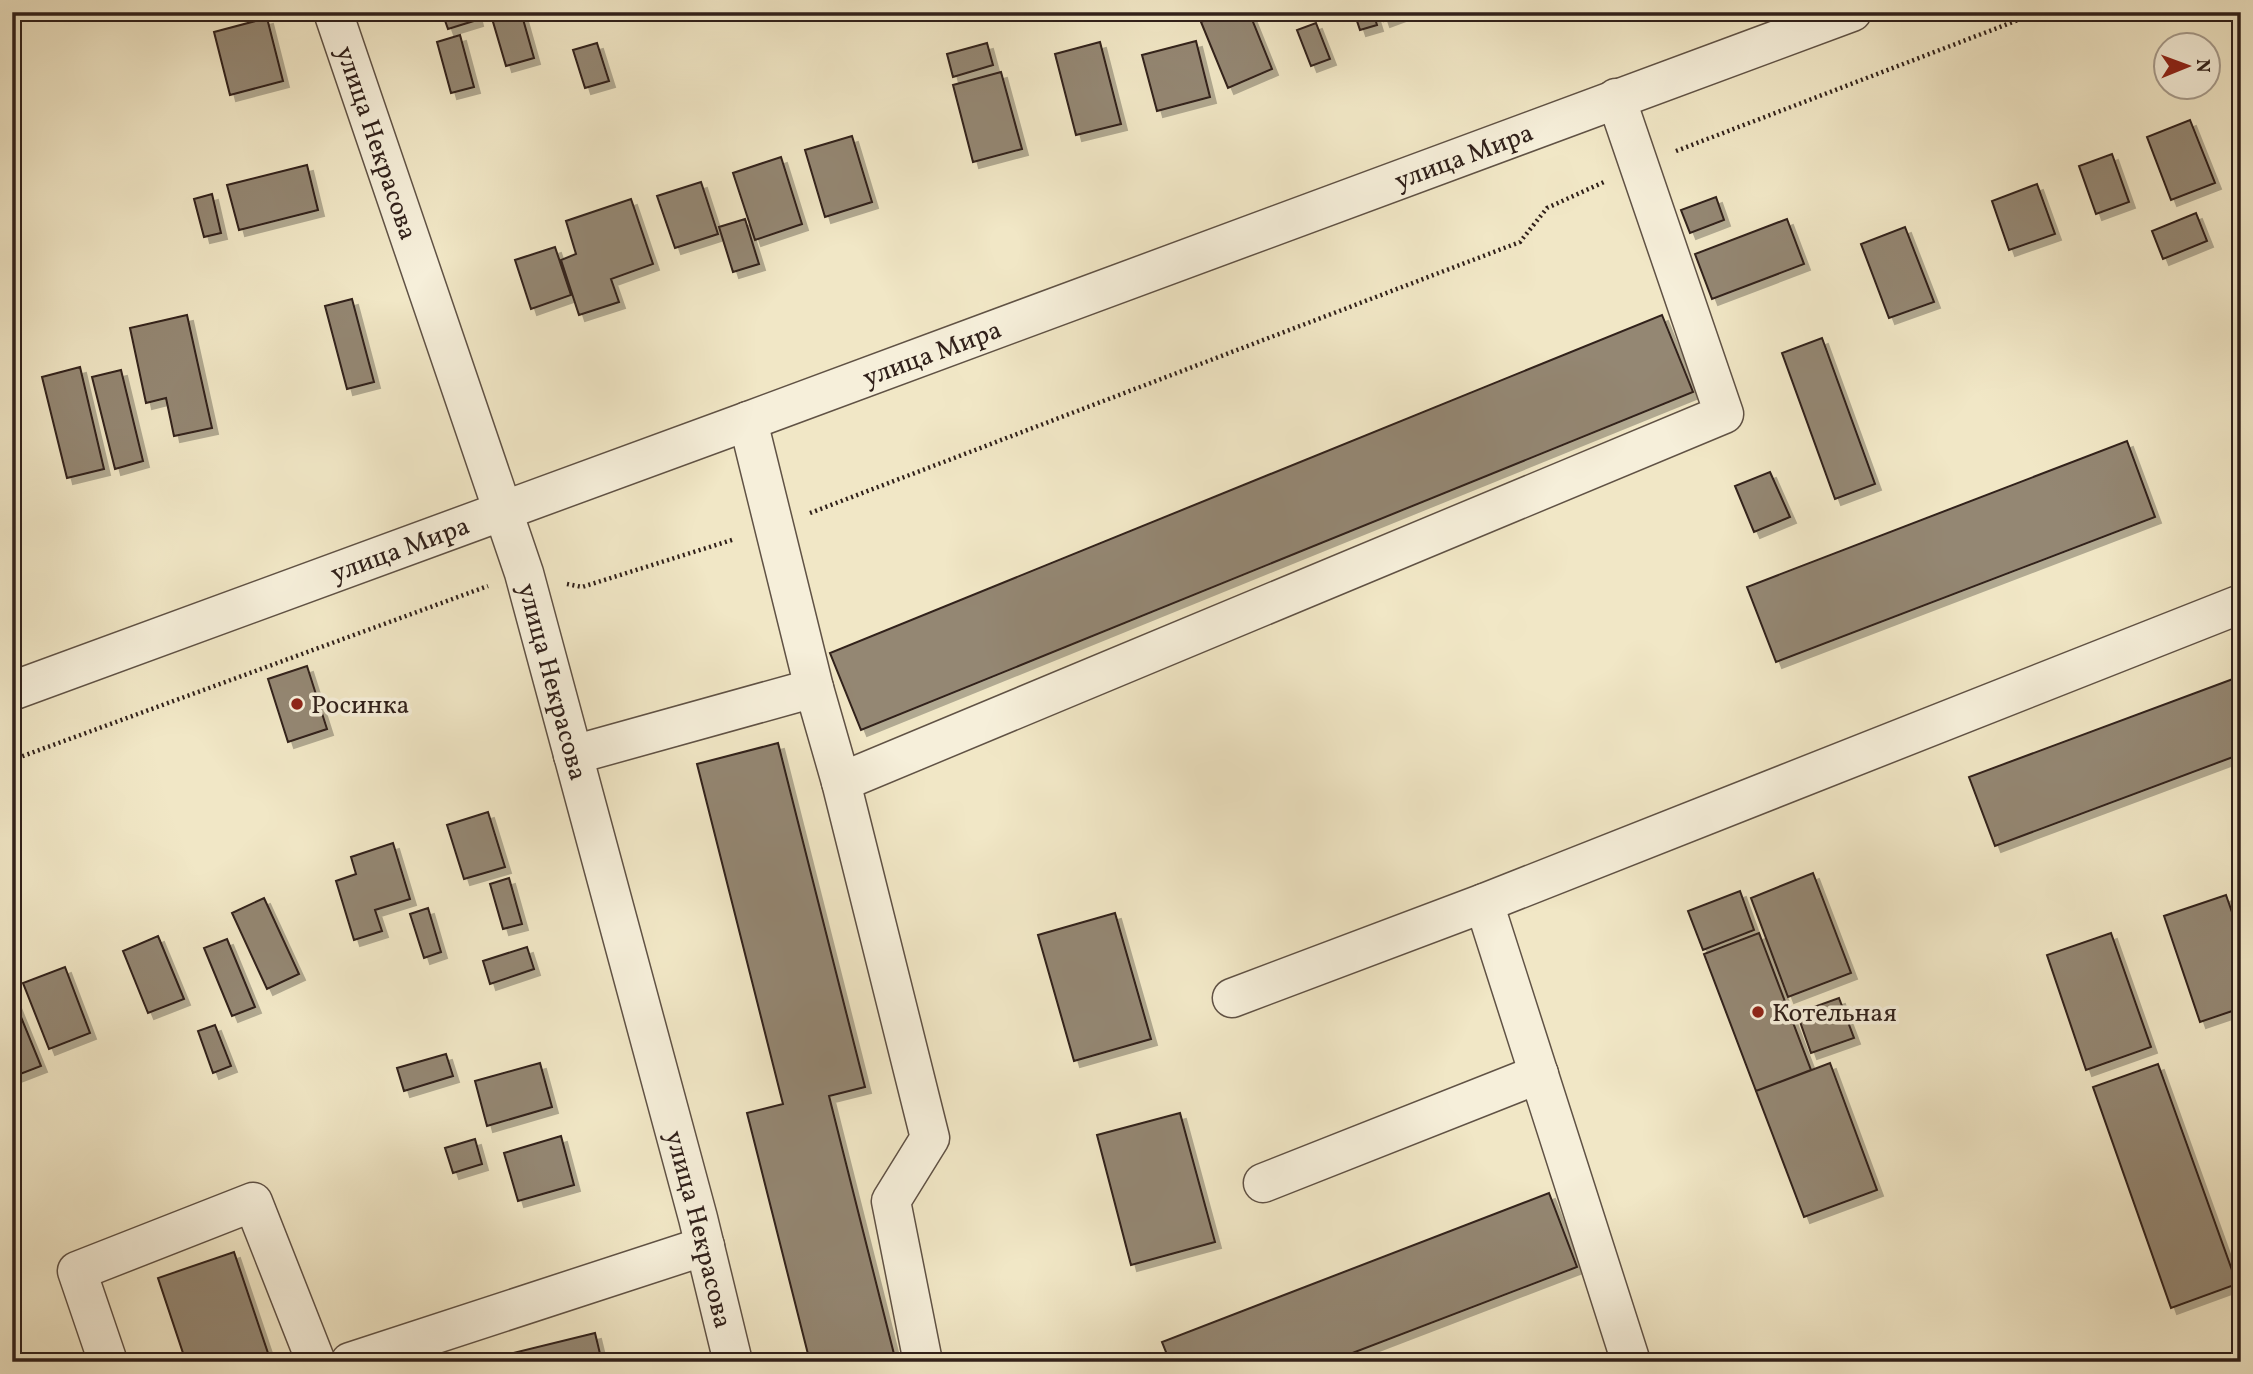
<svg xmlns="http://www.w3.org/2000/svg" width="2253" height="1374" font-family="Vollkorn,serif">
  <defs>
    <filter id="shadow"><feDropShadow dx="6" dy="6" stdDeviation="0" flood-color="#0004"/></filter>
  </defs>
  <rect width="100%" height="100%" fill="#f1e7c6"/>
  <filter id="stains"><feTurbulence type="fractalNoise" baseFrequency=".00286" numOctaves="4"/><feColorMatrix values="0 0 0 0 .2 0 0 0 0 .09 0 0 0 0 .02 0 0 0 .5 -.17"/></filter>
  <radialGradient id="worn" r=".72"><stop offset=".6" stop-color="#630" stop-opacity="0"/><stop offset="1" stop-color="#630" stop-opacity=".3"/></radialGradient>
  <path fill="#948773" stroke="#30201a" stroke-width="2" filter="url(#shadow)" d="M442,12h33l2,8 -29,9z
    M499,12h22l13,46 -28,8 -15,-51z
    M1224,12h25l23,57 -44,19 -27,-66z
    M1354,12h19l4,13 -17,5z
    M1381,12h27l-24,9z
    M267,18l16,63 -53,14 -16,-63z
    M1316,23l14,36 -19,7 -14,-36z
    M460,35l14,52 -23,6 -14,-51z
    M1196,41l14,56 -53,14 -15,-56z
    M1100,42l21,82 -45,11 -21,-81z
    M597,43l12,38 -24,7 -12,-38z
    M987,43l6,22 -40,12 -6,-23z
    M1001,72l21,77 -49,13 -20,-77z
    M2190,120l25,63 -44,17 -24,-63z
    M852,136l20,66 -47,15 -20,-67z
    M2112,154l17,48 -33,12 -17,-48z
    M781,157l21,67 -47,16 -22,-67z
    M307,165l11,45 -79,20 -12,-45z
    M701,182l17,52 -43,14 -18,-52z
    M2037,184l18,50 -46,16 -17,-49z
    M212,194l9,39 -17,4 -10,-38z
    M1716,197l8,23 -34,13 -9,-23z
    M631,199l22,65 -42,15 8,23 -40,13 -18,-55 15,-6 -10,-33z
    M2196,213l11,28 -44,18 -11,-28z
    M745,219l14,45 -26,8 -14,-45z
    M1787,219l17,45 -92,35 -17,-45z
    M1905,227l29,75 -45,16 -28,-74z
    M555,247l16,48 -40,14 -16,-49z
    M352,299l22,83 -27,7 -22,-83z
    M187,315l25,113 -38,8 -8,-38 -20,5 -16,-75z
    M1662,315l31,77 -832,338 -31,-77z
    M1822,338l53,146 -40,15 -53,-146z
    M80,367l24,102 -37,9 -25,-101z
    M121,370l22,91 -28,8 -23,-92z
    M2127,441l28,76 -379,145 -29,-75z
    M1770,472l20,45 -36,15 -19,-46z
    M307,666l20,63 -39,13 -20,-63z
    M2241,676v78l-246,92 -26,-69z
    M778,743l87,344 -36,9 67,266h-86l-63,-249 36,-9 -86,-340z
    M488,812l17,55 -41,12 -17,-54z
    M393,843l17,56 -35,11 7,21 -28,9 -18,-59 20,-7 -5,-17z
    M1813,873l38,100 -63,24 -37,-99z
    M509,878l13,46 -19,5 -13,-45z
    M1740,891l14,39 -51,20 -15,-39z
    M2226,895l15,43v70l-41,14 -36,-106z
    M264,898l35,76 -32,15 -35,-76z
    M428,908l13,44 -17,6 -14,-44z
    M1115,913l36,126 -77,22 -36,-126z
    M1759,933l52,137 -55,21 -52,-137z
    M2111,933l40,114 -65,23 -39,-115z
    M158,936l26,63 -36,14 -25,-62z
    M227,939l28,68 -23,9 -28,-68z
    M527,947l7,22 -44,15 -7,-23z
    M65,967l25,66 -41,16 -26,-66z
    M12,995l29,71 -26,10 -3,-6z
    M1839,998l15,40 -43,15 -14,-40z
    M215,1025l16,41 -18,7 -15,-42z
    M446,1054l7,22 -49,15 -7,-23z
    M540,1063l12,44 -65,19 -12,-45z
    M1830,1063l47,127 -73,27 -48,-126z
    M2158,1064l79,220 -66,24 -78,-221z
    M1180,1113l35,129 -84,23 -34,-130z
    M561,1136l13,49 -56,16 -14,-48z
    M475,1139l7,25 -29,9 -8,-25z
    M1549,1193l28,74 -248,95h-159l-8,-20z
    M234,1252l37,110h-85l-28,-84z
    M595,1333l7,29h-126z"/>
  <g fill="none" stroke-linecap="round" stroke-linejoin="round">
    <defs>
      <g id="minor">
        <path id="s1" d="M333,12l191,561 174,645 35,144"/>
        <path d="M814,688l27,94 89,356 -39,63 32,161"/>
        <path id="s2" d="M12,691l736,-270 1104,-409"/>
        <path d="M573,755l241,-67 -66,-267"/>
        <path d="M841,782l883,-368 -108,-316"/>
        <path d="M1484,903l147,459"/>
        <path d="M1232,998l252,-95 757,-299"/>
        <path d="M1263,1183l276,-109"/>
        <path d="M108,1362l-31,-91 176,-69 63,160"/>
        <path d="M350,1362l355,-116"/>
      </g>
    </defs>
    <use href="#minor" stroke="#605245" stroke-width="41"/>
    <path stroke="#30201a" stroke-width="4.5" stroke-dasharray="2 3.5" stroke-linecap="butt" d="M1676,151l363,-139
      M810,513l710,-271 27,-34 57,-26
      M567,584l15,3 153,-48
      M12,760l476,-174"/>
    <use href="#minor" stroke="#f6efda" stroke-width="38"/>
  </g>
  <g fill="#8f2418" stroke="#f6efda" stroke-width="2.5">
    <circle cx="297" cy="704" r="7"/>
    <circle cx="1758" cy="1012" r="7"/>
  </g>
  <g text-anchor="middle" stroke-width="7" stroke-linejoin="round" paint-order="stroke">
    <g font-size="26" fill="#30201a" stroke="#f6efda">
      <text dy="9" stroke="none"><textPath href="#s1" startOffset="138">улица Некрасова</textPath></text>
      <text dy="9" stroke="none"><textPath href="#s2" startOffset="1547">улица Мира</textPath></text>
      <text dy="9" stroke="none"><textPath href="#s2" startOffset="980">улица Мира</textPath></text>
      <text dy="9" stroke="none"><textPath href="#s2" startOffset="413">улица Мира</textPath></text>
      <text dy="9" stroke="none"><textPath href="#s1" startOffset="705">улица Некрасова</textPath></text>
      <text dy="9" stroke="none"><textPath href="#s1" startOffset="1272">улица Некрасова</textPath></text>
    </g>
    <g font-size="26" fill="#30201a" stroke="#f6efda" text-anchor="start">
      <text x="311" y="713">Росинка</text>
      <text x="1772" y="1021">Котельная</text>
    </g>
  </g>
  <rect width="2253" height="1374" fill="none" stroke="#f1e7c6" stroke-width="42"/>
  <rect x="14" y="14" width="2225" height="1346" fill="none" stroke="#30201a" stroke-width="3.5"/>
  <rect x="21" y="21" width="2211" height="1332" fill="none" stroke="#30201a" stroke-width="2"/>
  <g transform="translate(2187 66) rotate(89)"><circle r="33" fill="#f6efda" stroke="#a79c8d" stroke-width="2"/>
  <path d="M0-5L12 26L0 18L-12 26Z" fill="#8f2418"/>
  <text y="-10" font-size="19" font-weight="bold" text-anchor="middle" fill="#30201a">N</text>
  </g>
  <rect width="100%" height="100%" filter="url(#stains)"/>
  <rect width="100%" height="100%" fill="url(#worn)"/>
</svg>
